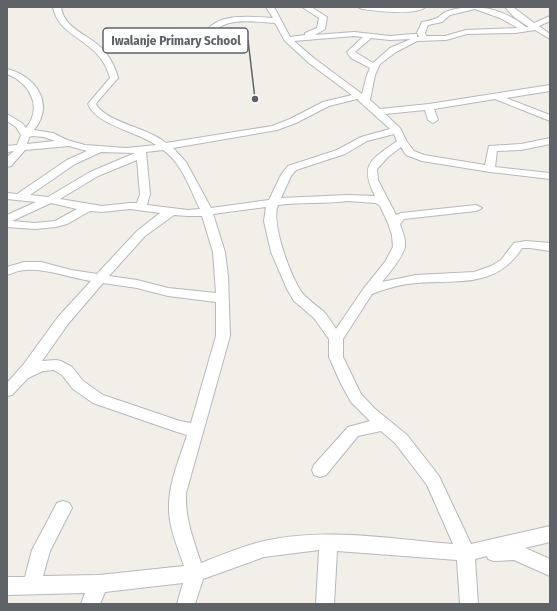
<svg xmlns="http://www.w3.org/2000/svg" width="557" height="611" font-family="'Fira Sans Condensed',sans-serif">
  <rect width="100%" height="100%" fill="#f1efe8"/>
  <g fill="none" stroke-linecap="round" stroke-linejoin="round">
    <defs>
      <path id="street" d="M53,7h8c3,20 21,25 36,37 10,8 18,21 21,34l-20,23 -2,3c7,15 43,23 57,31 5,2 9,5 13,8l106,-17 18,-7 33,-17 29,-7 -43,-32 -24,-22 -10,-18c-18,-1 -49,-7 -62,10h-6l-1,-2c14,-19 46,-14 67,-13l-7,-11h8l16,30 15,-2v-2l12,-5 2,-10 -17,-11h9l16,10 -2,12 -10,6 39,-3 36,4 24,-2h3v3h2l-2,-4 5,-11c5,-1 11,-2 15,-4 4,-2 6,-6 11,-7 28,-8 54,-3 78,16h3l-15,-10 -9,-10h8l21,16 16,-7v5l-11,5 11,8v5l-15,-9 -20,3 -48,1 -21,6 -29,1 -21,11 -16,12 -5,11 -5,25 10,9 49,-5 121,-19v6l-44,7 44,17v6l-55,-22 -61,10 4,11 -5,3 -5,-3 -3,-10 -40,4 15,14 7,14 7,9 10,4 61,10 4,-19 32,-2 29,-6v6l-29,6 -24,1 -2,16 55,6v6l-60,-7 -68,-11 -16,-6 -5,-8 -13,10 -11,12 1,11 18,35 5,-2 75,-8 6,3 -6,3 -72,8 -4,5c2,7 6,14 5,22 -1,10 -16,27 -23,36l34,-7 58,-3 17,-6 10,-6 13,-17 12,-2 24,2v8l-20,-3h-8c-25,40 -64,32 -105,35 -15,1 -30,5 -45,11l-29,45v18l18,37 13,14 33,27 32,41 32,68 79,-18v16l-25,6 25,11v17l-36,-16 -20,1 -6,-2 -1,-3 -12,3 3,45h-18l-3,-44 -120,-9 -3,53h-18l3,-54 -55,7 -61,22 -8,25h-18l6,-21 -78,9 -5,12h-19l4,-11 -78,2v-18h18l7,-27 25,-47 6,-2 6,2 3,5 -22,43 -7,25 56,-1 85,-9c-6,-18 -15,-38 -15,-57 -1,-25 11,-51 18,-74l-13,-4 -81,-28 -20,-14 -11,-14 -8,-5 -11,1 -15,7 -16,17 -5,1v-13l16,-18 35,-48 33,-36c-20,-3 -46,-13 -66,-11 -6,0 -12,3 -18,5v-8l17,-5h17l30,8 26,4 40,-43 23,-18 -30,-4 -28,3 -12,-1 -23,13 -11,3 -21,2 -28,-2v-12l29,-13 -29,-3v-6l10,1 50,-34 20,-9 -18,-5 -44,4 -14,16 -4,1v-10l7,-6 -7,1v-6l10,-1 4,-10 -5,-8 -9,-6v-7l15,9 4,5c17,-21 4,-45 -19,-54v-5c29,7 48,35 27,61l19,3 14,7 18,5 41,3 30,-3c-18,-13 -60,-20 -68,-41l22,-26c-10,-40 -51,-38 -57,-71zM475,9l25,9 18,10 -52,2 -21,6h-19l-1,-3 3,-8 14,-3 8,-7zM354,36l9,1 -16,15 4,6 19,10 -3,7 -5,19 -47,-35 -21,-18zM371,38l19,2 21,-1 -21,9 -17,15 -18,-11zM357,99l33,30 -29,8 -24,13 -49,16 -7,9 -12,25 -58,8 -25,-46 -13,-14 104,-18 19,-7 33,-17zM394,134l3,7c-26,19 -38,23 -22,55l-27,-1 -67,3 10,-22 5,-6 49,-16 22,-13zM32,136l12,1 11,4 -28,3 2,-7zM163,150c19,13 27,39 37,59l-12,1 -41,-5 3,-11 -4,-42zM101,152l34,1 -45,19 -42,25 -18,-2 45,-31zM137,160l3,34 -3,9h-7l-28,3 -42,-7 38,-23zM348,201l28,2 4,3 8,17 4,12 1,12 -8,15 -21,26 -28,41c-4,-6 -8,-13 -13,-18 -6,-5 -13,-10 -19,-16 -12,-13 -34,-73 -26,-90 23,-3 46,-1 70,-4zM51,203l26,6 -22,12 -20,2 -23,-2zM266,207l-2,14 7,31 16,37 7,12 20,17 15,21v18l12,27 10,18 19,19 -22,6 -34,38 -2,5 2,5 6,2 6,-2 32,-39 23,-5 14,12 32,42 26,59c-61,-5 -129,-17 -189,-3 -21,5 -42,14 -63,22 -8,-25 -16,-44 -15,-70l44,-157 -2,-60 -3,-24 -12,-38zM174,215l14,1h14l11,36 3,41 -48,-5 -31,-8 -28,-4 36,-40zM103,283l34,5 31,8 48,6v34l-25,87 -11,-2 -77,-26 -20,-14 -11,-14 -11,-6 -5,-1 -14,1 26,-37z
        M358,7h68c-12,9 -49,4 -64,2z"/>
    </defs>
    <use href="#street" stroke="#b5b8bc" stroke-width="2"/>
    <use href="#street" fill="#fff" fill-rule="evenodd"/>
  </g>
  <path fill="none" stroke="#5f6368" stroke-width="1.5" d="M255 99L248 40"/>
  <circle fill="#5f6368" stroke="#fff" stroke-width="1.5" cx="255" cy="99" r="4"/>
  <rect fill="#fff" stroke="#5f6368" stroke-width="1.5" x="103" y="28" width="145" height="25" rx="4"/>
  <g font-size="13" text-anchor="middle" font-weight="bold" fill="#5f6368">
    <text x="176" y="45">Iwalanje Primary School</text>
  </g>
  <rect width="557" height="611" fill="none" stroke="#5f6368" stroke-width="16"/>
</svg>
